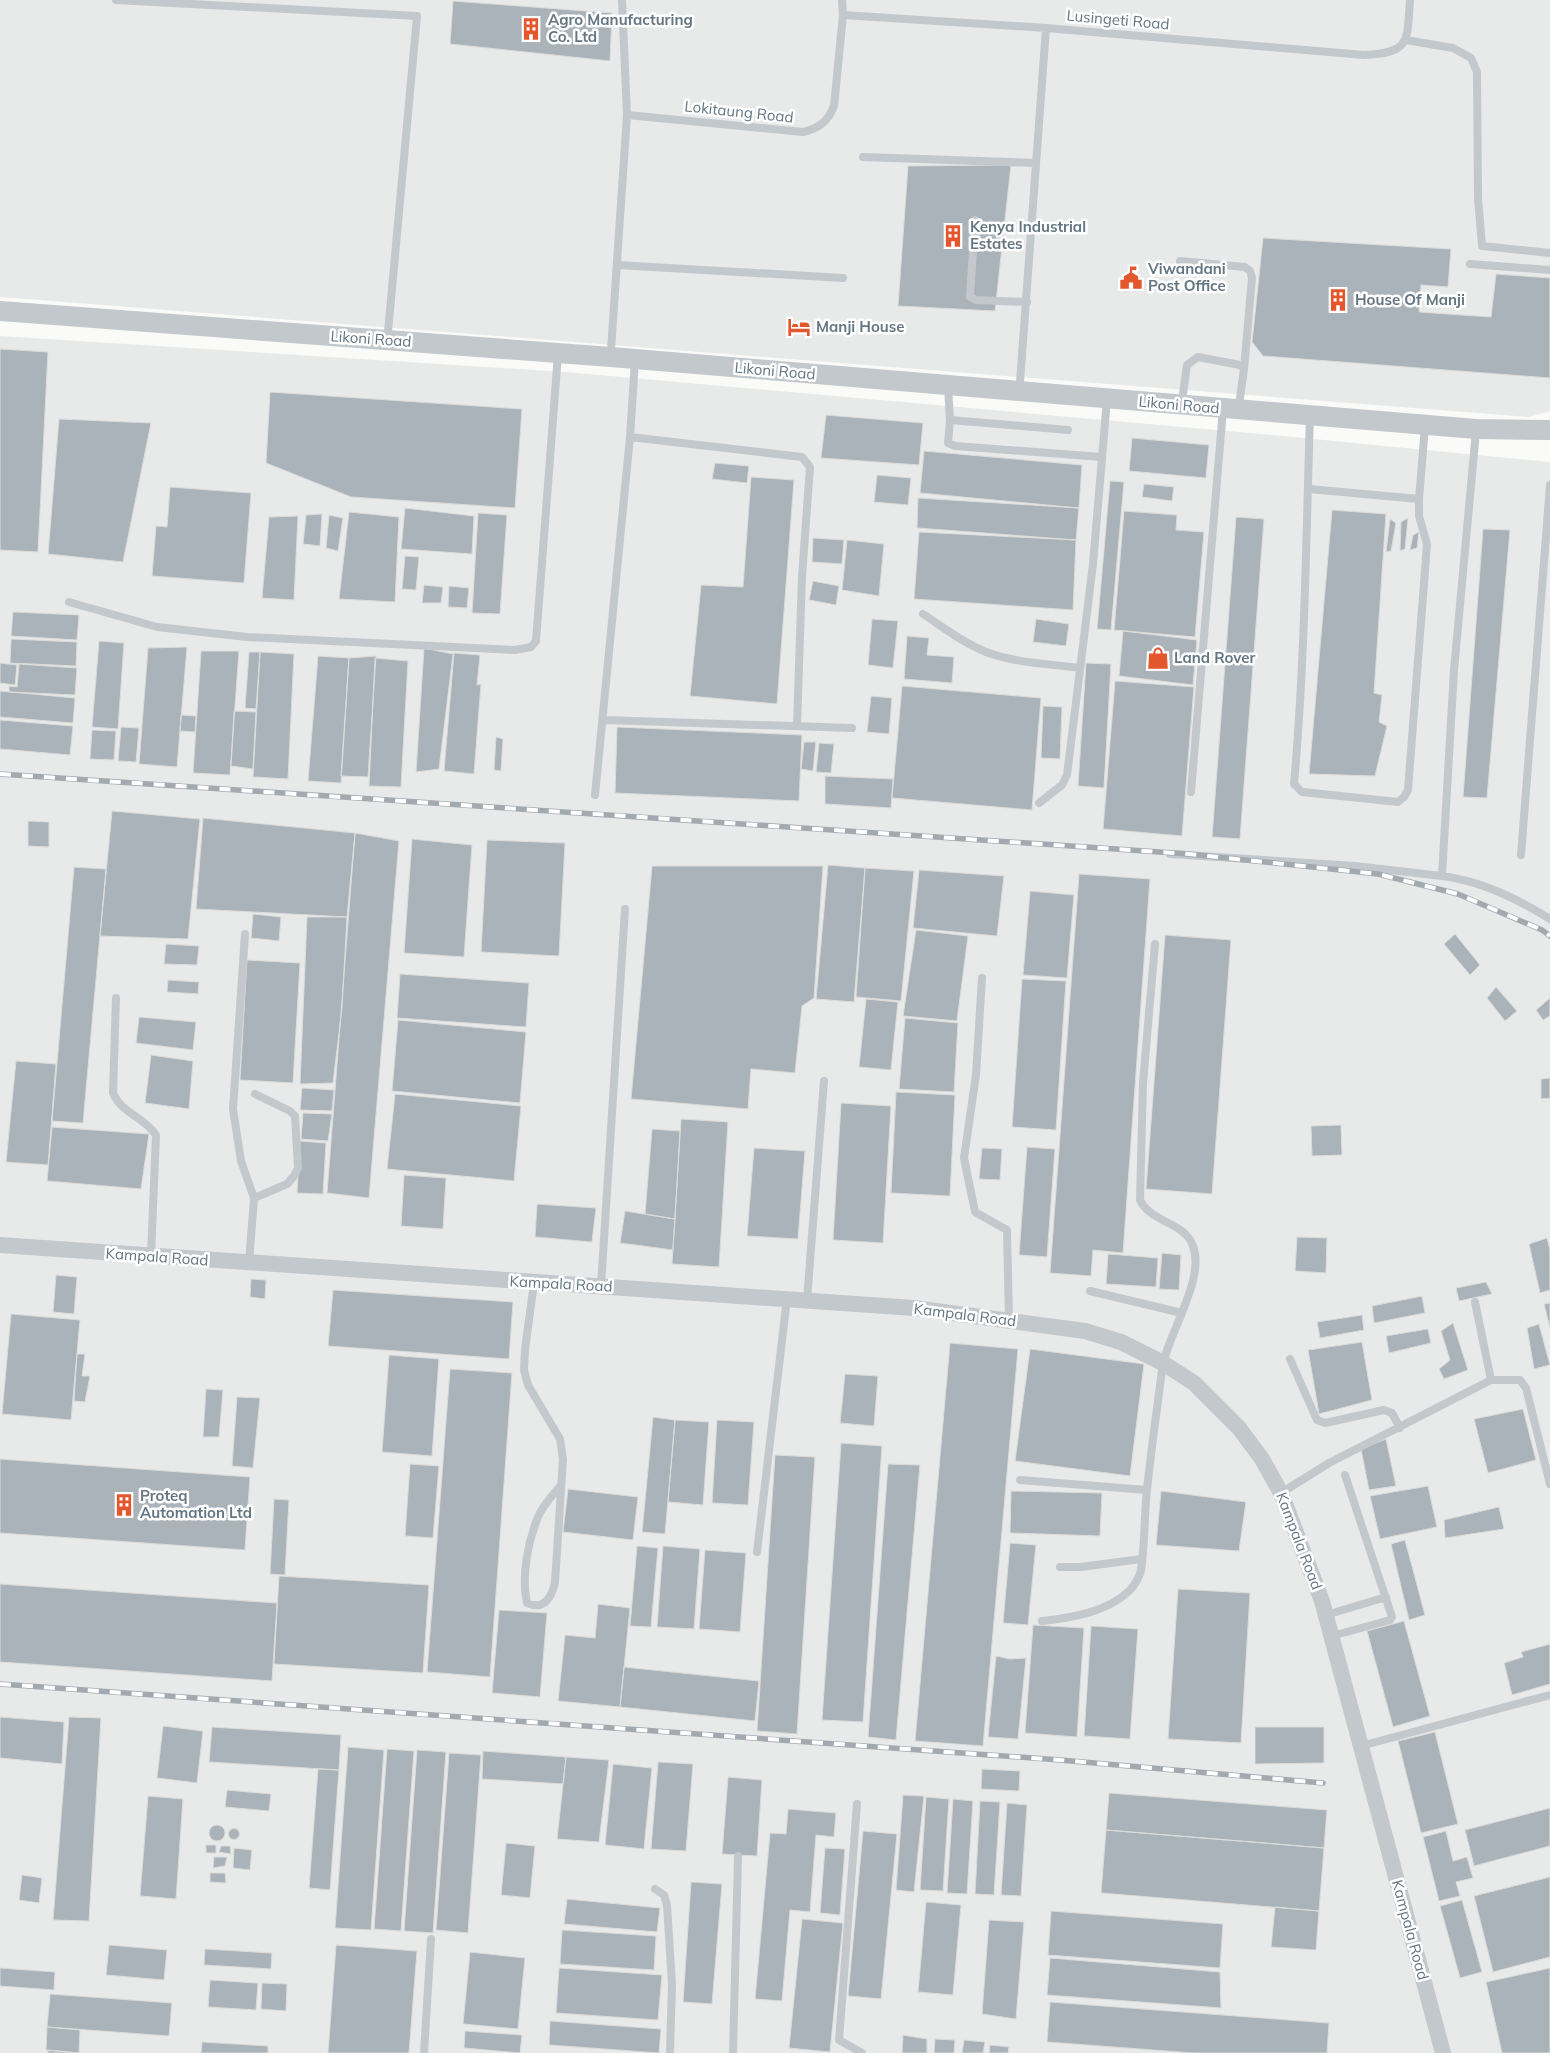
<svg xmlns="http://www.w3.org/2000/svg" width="1550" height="2053" font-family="Mulish,sans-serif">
  <rect width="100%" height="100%" fill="#fafaf8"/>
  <path fill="#e8e9e9" d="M0,0h1550v411l-21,6 -1529,-120z
    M0,336l566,36 695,62 289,28v1591h-1550z"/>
  <path fill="#aab3b9" stroke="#dcdcda" d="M453,1l159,12 -2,48 -160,-17z
    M1011,165l-16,146 -97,-5 10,-140z
    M1263,238l188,11 -3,38 -27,-2 -2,27 72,5 5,-43 54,4v100l-287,-22 -11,-14z
    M0,349l48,3 -10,200 -38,-2z
    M270,392l252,17 -7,99 -164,-11 -85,-34z
    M826,415l97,8 -4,42 -98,-7z
    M59,419l92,4 -28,139 -75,-8z
    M1132,438l77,7 -3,33 -77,-7z
    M924,451l158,14 -3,43 -159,-15z
    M715,463l34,3 -2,17 -35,-4z
    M877,475l34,3 -3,27 -34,-3z
    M751,477l43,3 -17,224 -87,-8 11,-111 42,2z
    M1110,481l14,1 -13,148 -14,-1z
    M1144,484l30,3 -2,14 -30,-4z
    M170,487l81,6 -7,90 -92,-7 4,-50 11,1z
    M918,498l161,10 -3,32 -159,-12z
    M405,508l69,8 -2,38 -71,-5z
    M1332,510l54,4 -12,179 8,2 -3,27 8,4 -12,50 -66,-2z
    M1124,511l53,4 -1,15 28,2 -9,105 -81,-7z
    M349,512l50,5 -4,85 -56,-3z
    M478,513l29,2 -7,99 -28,-1z
    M322,514l-2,32 -17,-2 3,-29z
    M329,515l14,3 -5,33 -12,-3z
    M298,516l-4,84 -32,-2 7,-81z
    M1236,517l28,2 -24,320 -28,-2z
    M1408,518l-3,31 -5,2 1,-29z
    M1390,519l6,4 -5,28 -5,1z
    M1483,529l27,1 -23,268 -24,-1z
    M919,532l157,8 -3,70 -159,-11z
    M1419,532l-2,16 -7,2 3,-15z
    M813,538l31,2 -2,24 -30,-2z
    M847,540l37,4 -5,52 -37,-6z
    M405,556l14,1 -3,33 -14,-1z
    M813,581l26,5 -3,19 -27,-5z
    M424,585l19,2 -2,16h-19z
    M449,586l20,2 -2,20 -19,-1z
    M13,612l66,3 -2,25 -66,-4z
    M872,619l26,2 -5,47 -25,-3z
    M1036,619l33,5 -3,22 -33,-4z
    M1123,631l74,9 -4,45 -74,-9z
    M907,636l22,2 -2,17 27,2 -2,26 -48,-4z
    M11,639l66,3 -1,24 -66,-3z
    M99,641l25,2 -6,86 -26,-2z
    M187,647l-10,120 -38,-3 9,-116z
    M424,648l29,6 -14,115 -23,3z
    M201,651h38l-9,124 -37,-2z
    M249,652h11l-4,57 -11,-1z
    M260,652l34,2 -6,125 -35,-2z
    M454,653l26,2 -3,30 4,-1 -7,90 -30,-3z
    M318,656l31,2 -8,125 -33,-2z
    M376,656l-8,121 -27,-1 8,-118z
    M375,658l33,3 -7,126 -32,-1z
    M0,663l17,2 -2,20 -15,-2z
    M1086,663l25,1 -7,124 -26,-2z
    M19,664l58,4 -2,27 -66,-3v-6l8,1z
    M1115,681l79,6 -12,149 -79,-7z
    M902,686l139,12 -9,112 -140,-12z
    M0,691l75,7 -2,25 -73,-6z
    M871,696l21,2 -3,36 -22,-2z
    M1043,706l19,1 -2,52 -19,-1z
    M234,711l22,1 -3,57 -22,-3z
    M181,715l15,1 -1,16 -15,-1z
    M0,720l73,6 -3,29 -70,-6z
    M121,727l18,1 -3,34 -18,-1z
    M617,727l185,8 -3,66 -184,-8z
    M92,730l24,1 -2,29 -24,-1z
    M496,737l7,2 -2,32 -7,-1z
    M804,742h12l-3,29 -12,-2z
    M819,743l15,1 -3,29 -15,-1z
    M825,776l68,3 -2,29 -66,-4z
    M112,811l88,8 -12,120 -88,-3z
    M203,818l152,15 -8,84 -151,-8z
    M28,821l21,1v25l-21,-1z
    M355,833l44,8 -30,357 -42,-5z
    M412,839l60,6 -8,112 -60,-4z
    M487,840l78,3 -6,113 -78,-4z
    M828,865l37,3 -11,134 -38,-3z
    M652,866h171l-9,132 -12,8 -7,67 -44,-4 -3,40 -117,-10z
    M74,867l32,2 -23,254 -31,-2z
    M865,868l49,3 -13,130 -45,-4z
    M919,870l85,6 -7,60 -84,-8z
    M1079,874l71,5 -27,374 -30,-3 -2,26 -41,-3z
    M1030,891l44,4 -7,83 -44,-3z
    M253,914l28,3 -2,24 -28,-3z
    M307,917h40l-5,91 -9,75 -33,1z
    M916,930l52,6 -11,85 -54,-5z
    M1455,934l25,31 -10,10 -26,-31z
    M1165,935l66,5 -19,254 -66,-5z
    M166,944l33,2 -2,19 -33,-1z
    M247,960l53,3 -7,120 -53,-3z
    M400,974l129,9 -3,44 -129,-9z
    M1022,979l44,2 -10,149 -44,-3z
    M168,980l31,2 -1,12 -31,-2z
    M1496,987l21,24 -12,10 -18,-23z
    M1550,998v18l-7,4 -7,-10z
    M866,999l32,3 -7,68 -32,-3z
    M139,1017l57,5 -3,28 -57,-7z
    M905,1018l53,5 -4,69 -55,-3z
    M398,1020l128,12 -6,71 -128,-12z
    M151,1055l42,6 -4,48 -44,-6z
    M16,1061l40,3 -8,101 -42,-3z
    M1550,1078v20l-9,1v-20z
    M302,1088l32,2 -2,21 -32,-1z
    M896,1092l59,3 -5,101 -59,-3z
    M395,1094l126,12 -7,75 -127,-12z
    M841,1103l50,3 -8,137 -50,-3z
    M303,1113l29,1 -4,27 -27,-2z
    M681,1119l47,3 -9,145 -47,-3z
    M1341,1125l1,30 -30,1 -1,-30z
    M52,1127l97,7 -8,55 -94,-8z
    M652,1129l28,2 -5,88 -30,-5z
    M300,1141l26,2 -3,51 -26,-1z
    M1027,1147l28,2 -8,108 -28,-2z
    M754,1148l51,3 -7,88 -51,-3z
    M982,1148l20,1 -2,31 -21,-1z
    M404,1175l42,3 -3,51 -42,-3z
    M537,1204l59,4 -4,34 -57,-5z
    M625,1211l50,8 -2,31 -53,-7z
    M1297,1237l30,1 -1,35 -31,-2z
    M1547,1238l3,12v40l-10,3 -11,-49z
    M1162,1253l19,2 -2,35 -20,-1z
    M1108,1254l50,4 -2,29 -50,-3z
    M56,1275l21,2 -3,37 -21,-2z
    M251,1279l15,1 -1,19 -15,-2z
    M1486,1282l6,12 -33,7 -3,-13z
    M333,1290l180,12 -4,57 -181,-13z
    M1422,1296l3,17 -51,10 -2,-17z
    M1550,1303v25l-6,-24z
    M11,1314l69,6 -9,100 -69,-6z
    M1362,1315l2,15 -44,8 -3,-16z
    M1453,1323l15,47 -24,9 -5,-10 11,-9 -9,-29z
    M1539,1324l11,41 -16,4 -7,-41z
    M1428,1329l3,14 -42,10 -3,-17z
    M1362,1342l10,58 -53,14 -11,-64z
    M950,1343l68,6 -35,397 -68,-5z
    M1030,1349l114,15 -14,112 -115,-15z
    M77,1354h8l-3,22h8l-5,26 -11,-1z
    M389,1355l50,4 -7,97 -50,-4z
    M450,1369l62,4 -22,304 -63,-5z
    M845,1374l33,2 -4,50 -34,-3z
    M206,1389l17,1 -4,47h-16z
    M237,1397l23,1 -7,70 -21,-2z
    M1523,1409l13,51 -48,13 -14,-54z
    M653,1417l22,3 -10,114 -23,-2z
    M675,1420l34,2 -6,83 -35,-3z
    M717,1420l37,2 -6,83 -36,-2z
    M1386,1439l10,47 -27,4 -8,-41z
    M841,1443l41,3 -19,276 -41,-2z
    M775,1455l40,2 -18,277 -40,-3z
    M0,1459l250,18 -5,73 -245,-17z
    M410,1464l29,2 -6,72 -28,-2z
    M888,1464l32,1 -24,275 -28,-3z
    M1428,1486l9,41 -57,12 -10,-43z
    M568,1489l70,8 -5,43 -70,-8z
    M1011,1491l91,2 -2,43 -90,-3z
    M1161,1491l85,11 -7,49 -83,-6z
    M274,1499l15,1 -4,75 -15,-1z
    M1499,1507l5,22 -59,9 -1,-18z
    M1405,1540l20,75 -16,5 -18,-76z
    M1010,1543l26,2 -8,80 -25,-2z
    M637,1546l21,2 -7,79 -21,-1z
    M663,1546l37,3 -6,80 -37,-2z
    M705,1550l41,3 -6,79 -41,-3z
    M279,1576l150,9 -6,88 -149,-9z
    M0,1584l277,19 -5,78 -272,-19z
    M1178,1589l72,4 -9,150 -73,-4z
    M598,1604l32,4 -10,99 -62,-6 7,-66 30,3z
    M499,1610l48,3 -7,84 -48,-4z
    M1404,1621l26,95 -37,11 -26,-96z
    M1033,1625l51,3 -7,109 -52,-4z
    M1091,1626l47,3 -8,110 -46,-3z
    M1550,1644v40l-38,11 -8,-32 19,-6 -2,-5z
    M996,1656l14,3 16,-1 -8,81 -30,-2z
    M624,1667l135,14 -4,40 -135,-14z
    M0,1717l64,5 -2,42 -62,-6z
    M69,1717l32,1 -12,203 -36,-1z
    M163,1726l40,5 -6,52 -40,-5z
    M212,1727l129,8 -2,35 -130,-8z
    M1255,1727h69v36l-69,1z
    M1435,1732l23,92 -37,9 -23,-92z
    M348,1747l36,3 -13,180 -36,-2z
    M387,1749l27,2 -13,180 -27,-2z
    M417,1750l29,2 -13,181 -29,-2z
    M483,1751l83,6 -3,27 -81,-5z
    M449,1753l32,2 -13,178 -32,-3z
    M566,1757l43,3 -10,82 -42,-3z
    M658,1762l35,2 -7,87 -35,-2z
    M613,1764l39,4 -8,81 -39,-4z
    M318,1769l21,1 -9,120 -21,-2z
    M982,1769l38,2 -1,20 -38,-2z
    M728,1777l34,3 -5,76 -35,-2z
    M227,1790l44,4 -2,17 -44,-4z
    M1109,1793l218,17 -3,38 -218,-18z
    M903,1795l21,1 -10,96 -18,-2z
    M148,1796l35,3 -7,100 -36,-3z
    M926,1797l23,2 -6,92 -23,-1z
    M953,1799l20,2 -6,93 -20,-1z
    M980,1801l20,1 -6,93 -19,-1z
    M1007,1803l20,2 -6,91 -20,-1z
    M1550,1808v38l-76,20 -9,-36z
    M788,1809l48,4 -2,24 -18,-2 -6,77 -20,-2 -8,91 -27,-2 15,-166 16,1z
    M209 1833a8 8 0 1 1 16 0a8 8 0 1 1-16 0Z
    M228.5 1834a5.5 5.5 0 1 1 11 0a5.5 5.5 0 1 1-11 0Z
    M1106,1830l218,18 -5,63 -218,-18z
    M863,1831l34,3 -16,165 -33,-3z
    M1446,1831l7,30 14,-4 6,21 -17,4 4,14 -21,5 -16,-64z
    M506,1843l29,3 -5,52 -29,-3z
    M206,1845h10v8h-10z
    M221,1846h9l1,8 -12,-2z
    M234,1848l18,2 -2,20 -17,-2z
    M825,1848l20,1 -5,66 -20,-2z
    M214,1857h13l-2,9 -12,2z
    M210,1873h15l1,10 -16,-1z
    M22,1875l20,3 -3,25 -20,-3z
    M1550,1877v80l-57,15 -19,-76z
    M691,1882l31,2 -10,120 -29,-2z
    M567,1899l93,9 -3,24 -93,-8z
    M1462,1900l20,72 -22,6 -20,-72z
    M926,1902l35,3 -8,90 -35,-3z
    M1275,1907l44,4 -3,39 -45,-3z
    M1051,1911l172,13 -3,44 -172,-13z
    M802,1919l41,4 -13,129 -41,-4z
    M989,1920l35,2 -8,97 -34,-5z
    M562,1930l94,6 -2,34 -94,-6z
    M109,1945l58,5 -3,30 -58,-5z
    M336,1945l81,6 -8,102h-81z
    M205,1949l67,4 -1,16 -67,-4z
    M470,1952l55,6 -7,71 -55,-5z
    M1050,1958l170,14 1,36 -174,-13z
    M0,1968l55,4 -1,18 -54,-4z
    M559,1968l103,7 -4,45 -102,-7z
    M1550,1968v85h-48l-16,-71z
    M210,1980l48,3 -2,27 -48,-3z
    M262,1983l25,1 -1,27 -25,-2z
    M50,1994l122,9 -3,33 -122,-9z
    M1050,2002l279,21 -2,30h-134l-146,-11z
    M550,2021l111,8 -2,24 -110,-8z
    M47,2027l33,3 -1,23 -33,-3z
    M465,2031l57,4 -2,18 -56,-5z
    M903,2035l24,4v14h-25z
    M935,2039l20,1 -1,13h-20z
    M964,2040l21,2 -2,11h-21z
    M202,2042l66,4v7h-67z
    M990,2045l19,2 -1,6h-19z
    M48,2050l30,3h-30z"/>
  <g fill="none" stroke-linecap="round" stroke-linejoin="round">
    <path stroke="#c3c8cc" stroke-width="8" d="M116,0l301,16 -29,316
      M843,15l203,13 318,27c47,-2 43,-14 46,-55
      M1406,40l47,8 18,10 6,14 1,126 4,48 68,7
      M627,115l176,17c17,-4 25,-11 31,-26l9,-91 -1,-15
      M863,157l173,6
      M975,220l-5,77 6,3 51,2
      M1180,261l65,6 5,4 2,7 -8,91
      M1470,264l80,6
      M617,265l226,13
      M611,350l16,-235 -5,-115
      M1020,382l26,-354
      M948,387l2,33 118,10
      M1183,394l4,-29 11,-8 42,8 4,4 -4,29
      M1310,416c-4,123 -5,245 -16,368l8,8 96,10 6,-5 4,-7 19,-246 -8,-28v-17l6,-73
      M950,420l-2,23 7,3 147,11
      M1476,431l-22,239 -12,206c39,5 74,22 108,43
      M630,437l172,20 8,10 -8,109 -5,149
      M1309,489l110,10
      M69,602l88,25 90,10 268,13 16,-3 5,-6 22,-287
      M923,614c20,13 40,29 63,38 29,11 64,12 94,16
      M603,720l249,8
      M1191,792l32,-383
      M595,795l35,-358 5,-76
      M1039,803l23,-18 5,-10 26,-211 14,-165
      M1170,854l185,12 87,10
      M1521,855l29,-370
      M245,934l-12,175 8,52 13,37 -5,65
      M982,978l-6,97 -12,83 11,54 32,18 2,90
      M116,998l-3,95c10,22 29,22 43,42l-5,121
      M254,1198l33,-14 7,-8 4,-8 -3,-52 -5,-5 -35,-17
      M534,1283l-9,66 -1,21 4,15 32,54 3,20 -8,123c-3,15 -11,29 -28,21 -6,-27 1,-61 11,-86 5,-12 15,-22 23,-32
      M601,1286l24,-377
      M1090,1291l92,22
      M807,1300l17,-219
      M1475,1302l16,78
      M1290,1359l27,61 8,3 59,-13 8,3 8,15
      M1020,1480l127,10
      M1281,1493l48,-30 162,-83h29l6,8 24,96
      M757,1552l30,-254
      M1060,1567h21l60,-8
      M1326,1615l60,-18
      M1042,1621c29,-3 66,-9 88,-31 4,-4 10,-14 11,-20 4,-26 3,-53 6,-80 4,-40 10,-80 15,-120 4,-34 44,-90 31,-124 -8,-24 -42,-23 -53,-46l3,-117 12,-139
      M1332,1636l58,-16 2,-3 -47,-142
      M1361,1746l189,-51
      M857,1804l-18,236 23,13
      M655,1889l9,6 3,10 5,79 -2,69
      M424,2053l7,-114
      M733,2053l5,-197"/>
    <path stroke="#c3c8cc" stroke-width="16" d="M0,1245l914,63 171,23 36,11 42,21 31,20 45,45 23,31 19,34 41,108 121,452"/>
    <path stroke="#c3c8cc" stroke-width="20" d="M0,311l611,46 865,72 74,1"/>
    <defs>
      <path id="rail" d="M0,774l1189,80 189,20 80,20 84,36 8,6
        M0,1684l1060,76 263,23"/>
    </defs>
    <use href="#rail" stroke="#a2aab0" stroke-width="5.5"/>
    <use href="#rail" stroke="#fff" stroke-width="4" stroke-dasharray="11" stroke-linecap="butt"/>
  </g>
  <defs>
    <symbol id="building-bare" viewBox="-9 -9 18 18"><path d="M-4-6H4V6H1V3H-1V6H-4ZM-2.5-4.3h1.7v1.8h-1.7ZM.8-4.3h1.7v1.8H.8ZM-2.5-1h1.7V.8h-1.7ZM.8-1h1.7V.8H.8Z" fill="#e4572e" stroke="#fff" stroke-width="2.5" paint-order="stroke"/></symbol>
    <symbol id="civic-bare" viewBox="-9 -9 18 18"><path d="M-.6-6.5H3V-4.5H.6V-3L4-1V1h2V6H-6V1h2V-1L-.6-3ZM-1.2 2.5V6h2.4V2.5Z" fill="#e4572e" stroke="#fff" stroke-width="2.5" paint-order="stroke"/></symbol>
    <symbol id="hotel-bare" viewBox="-9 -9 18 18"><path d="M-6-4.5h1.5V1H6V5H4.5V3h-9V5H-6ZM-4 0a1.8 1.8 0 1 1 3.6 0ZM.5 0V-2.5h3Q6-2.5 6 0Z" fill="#e4572e" stroke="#fff" stroke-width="2.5" paint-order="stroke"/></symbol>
    <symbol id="shop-bare" viewBox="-9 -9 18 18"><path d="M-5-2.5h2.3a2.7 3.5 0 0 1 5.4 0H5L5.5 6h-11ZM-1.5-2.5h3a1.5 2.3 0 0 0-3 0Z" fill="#e4572e" stroke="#fff" stroke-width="2.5" paint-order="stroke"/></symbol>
  </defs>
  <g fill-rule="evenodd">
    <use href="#building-bare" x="515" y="13" width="32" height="32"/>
    <use href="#building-bare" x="937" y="220" width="32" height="32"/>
    <use href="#civic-bare" x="1115" y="262" width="32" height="32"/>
    <use href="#building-bare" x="1322" y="284" width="32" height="32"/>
    <use href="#hotel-bare" x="783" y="311" width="32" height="32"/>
    <use href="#shop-bare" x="1142" y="642" width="32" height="32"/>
    <use href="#building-bare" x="108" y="1489" width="32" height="32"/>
  </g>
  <g text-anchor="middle" stroke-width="5" stroke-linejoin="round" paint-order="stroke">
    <g font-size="15" font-weight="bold" fill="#657683" stroke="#fff" text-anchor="start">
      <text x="548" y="25">Agro Manufacturing<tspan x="548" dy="17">Co. Ltd</tspan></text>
      <text x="970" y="232">Kenya Industrial<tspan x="970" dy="17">Estates</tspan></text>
      <text x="1148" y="274">Viwandani<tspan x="1148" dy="17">Post Office</tspan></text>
      <text x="1355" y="305">House Of Manji</text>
      <text x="816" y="332">Manji House</text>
      <text x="1174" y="663">Land Rover</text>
      <text x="140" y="1501">Proteq<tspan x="140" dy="17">Automation Ltd</tspan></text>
    </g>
    <g font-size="15" fill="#657683" stroke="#fff">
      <text transform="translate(1118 20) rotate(5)" y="5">Lusingeti Road</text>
      <text transform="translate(739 112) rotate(6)" y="5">Lokitaung Road</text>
      <text transform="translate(371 339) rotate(4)" y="5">Likoni Road</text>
      <text transform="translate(775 371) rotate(5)" y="5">Likoni Road</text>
      <text transform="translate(1179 405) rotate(5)" y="5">Likoni Road</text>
      <text transform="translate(157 1257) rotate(4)" y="5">Kampala Road</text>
      <text transform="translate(561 1284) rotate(3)" y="5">Kampala Road</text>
      <text transform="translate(965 1315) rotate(7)" y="5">Kampala Road</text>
      <text transform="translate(1299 1541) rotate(69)" y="5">Kampala Road</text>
      <text transform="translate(1410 1930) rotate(75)" y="5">Kampala Road</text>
    </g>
  </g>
</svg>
